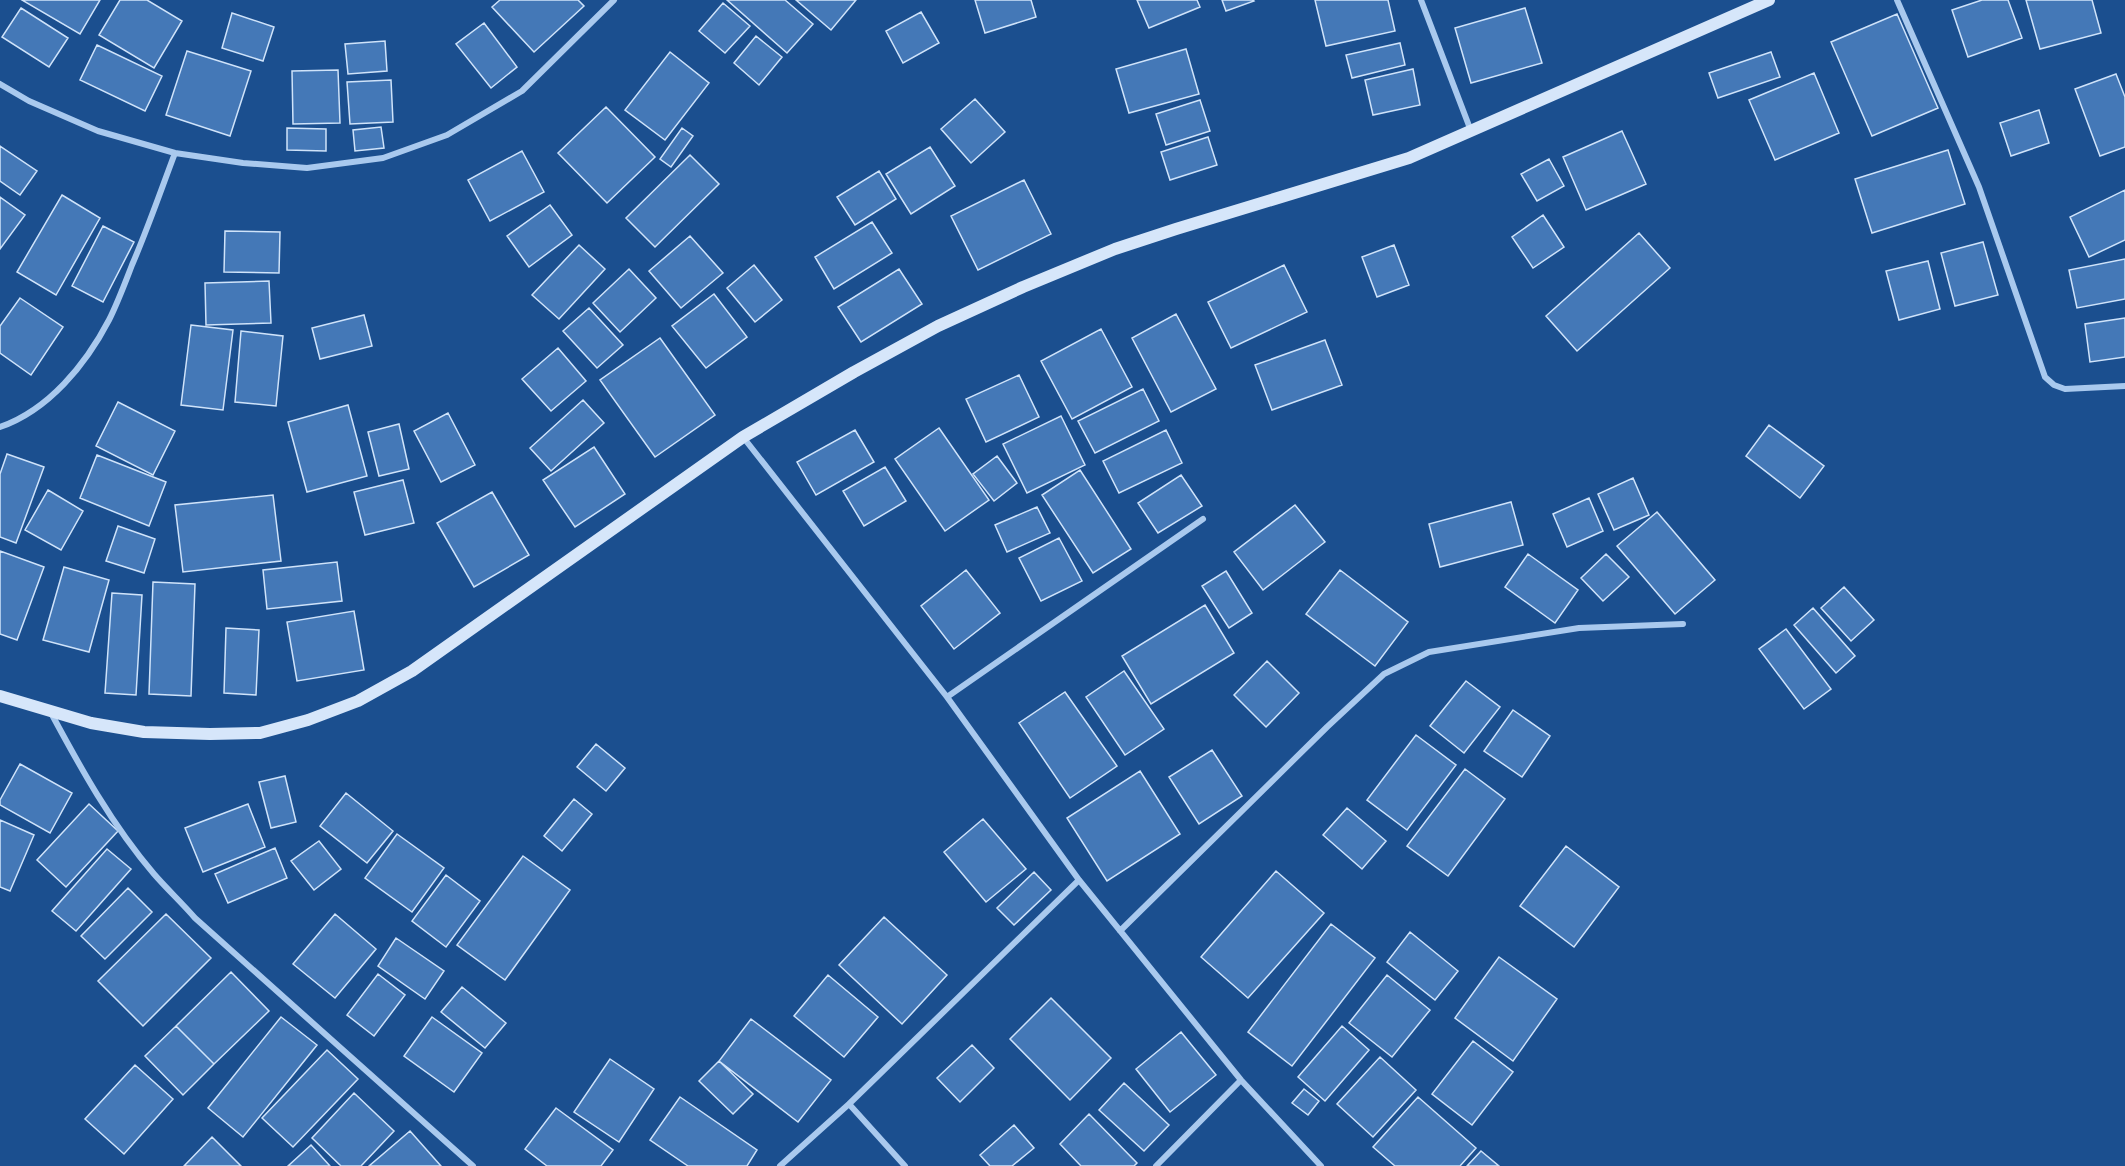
<svg xmlns="http://www.w3.org/2000/svg" width="2125" height="1166" font-family="Inter,sans-serif">
  <rect width="100%" height="100%" fill="#1b4f8f"/>
  <path fill="#4478b7" stroke="#cfe3fa" stroke-width="1.5" d="M22,0h78l-20,34z
    M120,0h27l35,21 -28,47 -55,-33z
    M500,0h78l6,6 -50,46 -42,-45z
    M727,0h58l28,24 -26,29z
    M796,0h60l-25,30z
    M975,0h56l5,17 -51,16z
    M1137,0h60l3,7 -51,21z
    M1222,0h31l1,1 -28,10z
    M1315,0h73l7,31 -69,15z
    M1982,0h26l14,38 -54,19 -16,-47z
    M2026,0h66l9,33 -61,16z
    M723,3l27,23 -25,27 -26,-22z
    M21,8l47,30 -19,29 -47,-30z
    M1525,8l17,55 -71,20 -16,-55z
    M921,12l18,31 -36,20 -17,-32z
    M232,13l42,14 -11,34 -41,-13z
    M1897,14l41,94 -66,28 -41,-94z
    M484,23l33,44 -26,21 -35,-44z
    M756,36l26,21 -23,28 -25,-22z
    M385,41l2,30 -39,3 -3,-30z
    M1400,43l5,22 -53,13 -6,-23z
    M97,45l65,31 -17,35 -65,-31z
    M1186,49l13,45 -70,19 -13,-44z
    M187,51l64,20 -21,65 -64,-21z
    M670,52l39,31 -44,57 -40,-30z
    M1771,52l9,25 -62,21 -9,-25z
    M1413,69l7,36 -47,10 -8,-35z
    M338,70l2,53 -47,1 -1,-53z
    M1814,73l25,60 -64,27 -26,-60z
    M2116,74l9,23v50l-25,9 -25,-67z
    M391,80l2,42 -43,2 -3,-42z
    M975,99l30,33 -34,31 -30,-34z
    M1200,100l10,31 -44,14 -10,-31z
    M606,107l49,50 -48,46 -49,-50z
    M2039,110l10,33 -38,13 -11,-33z
    M381,127l3,21 -29,3 -2,-21z
    M287,128l39,1v22l-39,-1z
    M682,128l11,8 -22,31 -11,-8z
    M1622,131l24,53 -60,26 -23,-53z
    M1208,137l9,28 -47,15 -9,-28z
    M0,146l37,25 -17,24 -20,-14z
    M930,147l25,39 -44,28 -25,-40z
    M1948,150l17,54 -93,29 -17,-54z
    M522,151l22,41 -54,29 -22,-41z
    M690,155l29,29 -64,63 -29,-29z
    M1549,159l15,27 -27,15 -16,-27z
    M879,171l17,28 -41,26 -18,-28z
    M1024,180l27,54 -73,36 -27,-54z
    M2125,190v50l-36,17 -19,-40z
    M62,195l38,23 -44,77 -39,-23z
    M0,197l25,18 -25,34z
    M550,205l22,30 -43,32 -22,-31z
    M1543,215l21,32 -31,21 -21,-31z
    M872,222l20,31 -58,36 -19,-32z
    M103,226l31,16 -31,60 -31,-16z
    M225,231l55,1 -1,41 -55,-1z
    M1639,233l31,35 -93,83 -31,-35z
    M690,236l33,37 -42,35 -32,-37z
    M1983,242l15,53 -43,11 -14,-53z
    M579,245l26,24 -46,50 -27,-24z
    M1394,245l15,40 -32,12 -15,-40z
    M2125,259v40l-48,9 -8,-38z
    M1928,261l12,48 -41,11 -13,-49z
    M754,265l28,35 -27,22 -28,-34z
    M1284,265l23,47 -76,36 -23,-46z
    M629,269l27,29 -36,34 -27,-29z
    M899,269l23,35 -61,38 -23,-35z
    M269,281l2,42 -65,2 -1,-42z
    M714,294l33,43 -41,31 -34,-42z
    M20,298l43,29 -32,48 -31,-22v-27z
    M589,308l34,37 -26,23 -34,-37z
    M1176,314l40,75 -45,23 -39,-74z
    M364,315l8,31 -52,13 -8,-31z
    M2125,318v39l-35,5 -5,-38z
    M191,325l42,5 -10,80 -42,-5z
    M1101,329l31,58 -60,32 -31,-58z
    M241,331l42,5 -7,70 -41,-4z
    M660,338l55,77 -60,42 -55,-77z
    M1325,340l17,45 -70,25 -17,-45z
    M558,348l28,33 -35,30 -29,-32z
    M1019,375l20,42 -53,25 -20,-43z
    M1143,389l16,32 -64,32 -17,-32z
    M583,400l21,23 -53,48 -21,-23z
    M118,402l57,29 -22,44 -57,-29z
    M348,405l19,71 -60,16 -19,-70z
    M448,413l27,52 -34,17 -27,-51z
    M1061,416l24,49 -58,28 -24,-49z
    M399,424l10,45 -30,7 -11,-44z
    M1769,425l55,41 -24,32 -54,-42z
    M939,428l50,72 -44,31 -50,-72z
    M855,430l19,32 -58,33 -19,-33z
    M1166,430l16,33 -63,30 -16,-32z
    M594,447l31,47 -50,33 -32,-47z
    M7,454l37,13 -28,76 -16,-6v-63z
    M97,455l69,27 -17,44 -69,-28z
    M997,456l20,27 -23,18 -21,-27z
    M885,467l21,34 -42,25 -21,-35z
    M1080,470l51,79 -38,24 -51,-78z
    M1181,475l21,31 -44,27 -20,-30z
    M1633,478l16,37 -35,15 -16,-36z
    M403,480l11,43 -49,12 -11,-43z
    M48,490l35,21 -22,39 -36,-20z
    M492,492l37,63 -55,32 -37,-64z
    M273,495l8,66 -98,11 -8,-67z
    M1589,498l14,33 -36,16 -14,-33z
    M1511,502l12,43 -83,22 -11,-43z
    M1295,505l30,37 -62,48 -29,-38z
    M1037,507l13,26 -43,19 -12,-27z
    M1657,512l58,68 -40,34 -58,-68z
    M118,526l37,13 -11,34 -38,-12z
    M1059,538l23,43 -41,20 -22,-43z
    M0,551l44,16 -27,73 -17,-6z
    M1528,554l50,36 -23,33 -50,-36z
    M1606,554l23,23 -26,24 -22,-23z
    M337,562l5,39 -75,8 -4,-39z
    M64,567l45,13 -20,72 -46,-12z
    M966,570l34,43 -46,36 -33,-43z
    M1340,570l68,52 -33,44 -69,-52z
    M1226,571l26,42 -23,15 -27,-42z
    M153,582l42,2 -4,112 -42,-2z
    M1844,587l30,33 -23,21 -30,-33z
    M112,593l30,2 -6,100 -31,-2z
    M1205,605l29,48 -83,51 -29,-48z
    M1813,608l42,48 -19,17 -42,-48z
    M354,611l10,59 -67,11 -10,-59z
    M226,628l33,2 -3,65 -32,-2z
    M1786,629l45,60 -27,20 -45,-60z
    M1267,661l32,32 -33,34 -32,-32z
    M1124,671l40,58 -39,26 -39,-58z
    M1466,681l34,26 -36,46 -34,-27z
    M1065,692l52,74 -47,32 -51,-75z
    M1513,710l37,26 -28,41 -38,-26z
    M1416,735l40,30 -49,65 -40,-30z
    M596,744l29,24 -19,23 -29,-24z
    M1212,750l30,46 -43,28 -30,-47z
    M20,764l52,29 -22,40 -50,-28v-5z
    M1465,769l40,30 -57,77 -41,-30z
    M1140,771l40,63 -73,47 -40,-63z
    M285,776l11,46 -25,6 -12,-46z
    M346,793l47,38 -26,32 -47,-37z
    M574,799l18,15 -30,37 -18,-15z
    M89,804l29,27 -52,56 -29,-27z
    M248,804l17,43 -62,25 -18,-44z
    M1347,808l39,33 -24,28 -39,-34z
    M983,819l43,50 -40,33 -42,-50z
    M0,820l34,15 -24,56 -10,-4z
    M397,834l47,34 -32,44 -47,-34z
    M319,841l22,28 -27,21 -23,-29z
    M1566,846l53,41 -45,60 -54,-41z
    M275,848l12,30 -59,25 -13,-29z
    M107,849l24,20 -55,62 -24,-20z
    M523,856l47,34 -65,90 -48,-35z
    M1276,871l48,42 -76,85 -47,-41z
    M1034,872l17,18 -37,35 -17,-17z
    M446,875l34,26 -34,46 -34,-26z
    M128,888l24,24 -47,47 -24,-23z
    M166,914l45,44 -68,68 -45,-45z
    M335,914l41,35 -41,49 -42,-34z
    M884,917l63,58 -45,49 -63,-59z
    M1331,924l44,34 -83,108 -44,-34z
    M1410,932l48,39 -23,29 -48,-38z
    M396,938l48,33 -19,28 -47,-33z
    M1499,957l58,42 -44,62 -58,-43z
    M231,972l38,39 -55,53 -38,-38z
    M378,974l27,21 -31,41 -27,-21z
    M828,975l50,42 -34,40 -50,-41z
    M1387,975l43,35 -38,47 -43,-34z
    M462,987l44,36 -21,25 -44,-36z
    M1051,998l60,60 -41,42 -60,-61z
    M281,1017l36,28 -74,92 -35,-29z
    M432,1017l50,36 -28,39 -50,-36z
    M751,1019l80,61 -33,42 -79,-61z
    M176,1026l38,38 -31,31 -38,-39z
    M1342,1026l27,24 -44,51 -27,-24z
    M1181,1032l35,43 -46,37 -34,-43z
    M1473,1041l40,31 -41,53 -40,-31z
    M972,1045l22,23 -34,34 -23,-24z
    M327,1050l31,29 -65,68 -31,-29z
    M1380,1057l36,33 -43,47 -36,-33z
    M610,1059l44,30 -35,53 -45,-30z
    M719,1061l34,33 -20,20 -34,-33z
    M135,1065l38,34 -49,55 -39,-35z
    M1124,1083l45,42 -25,26 -45,-41z
    M1304,1089l15,12 -11,14 -16,-12z
    M354,1093l40,38 -33,35h-20l-29,-28z
    M680,1097l77,53 -10,16h-59l-38,-26z
    M1418,1097l58,51 -16,18h-65l-22,-19z
    M556,1108l57,42 -12,16h-54l-22,-17z
    M1089,1114l48,49 -3,3h-53l-21,-22z
    M1014,1125l20,23 -22,18h-22l-10,-11z
    M410,1131l31,35h-72z
    M212,1137l29,29h-57z
    M311,1145l19,21h-42z
    M1481,1151l18,15h-32z"/>
  <g fill="none" stroke-linecap="round" stroke-linejoin="round">
    <path stroke="#a9c9ee" stroke-width="6" d="M1421,0l50,131
      M1897,0l82,187 66,190 9,8 11,4 60,-3
      M0,84l29,17 69,30 77,22 68,10 64,5 76,-10 64,-23 75,-44 92,-91
      M0,427c49,-17 86,-63 109,-107 9,-18 16,-37 23,-55 16,-37 29,-75 43,-112
      M743,437l204,260 132,183 162,200 80,86
      M947,697l256,-178
      M50,711c30,56 62,114 104,163 13,15 28,29 41,44l278,248
      M1120,931l207,-204 57,-53 45,-22 150,-24 104,-4
      M849,1104l56,62
      M780,1166l69,-62 230,-224
      M1156,1166l85,-86"/>
    <path stroke="#d6e6fa" stroke-width="12" d="M0,696l91,27 53,9 66,2 50,-1 48,-13 50,-19 54,-30 331,-234 111,-65 84,-46 85,-39 92,-38 61,-20 233,-71 360,-158"/>
  </g>
</svg>
